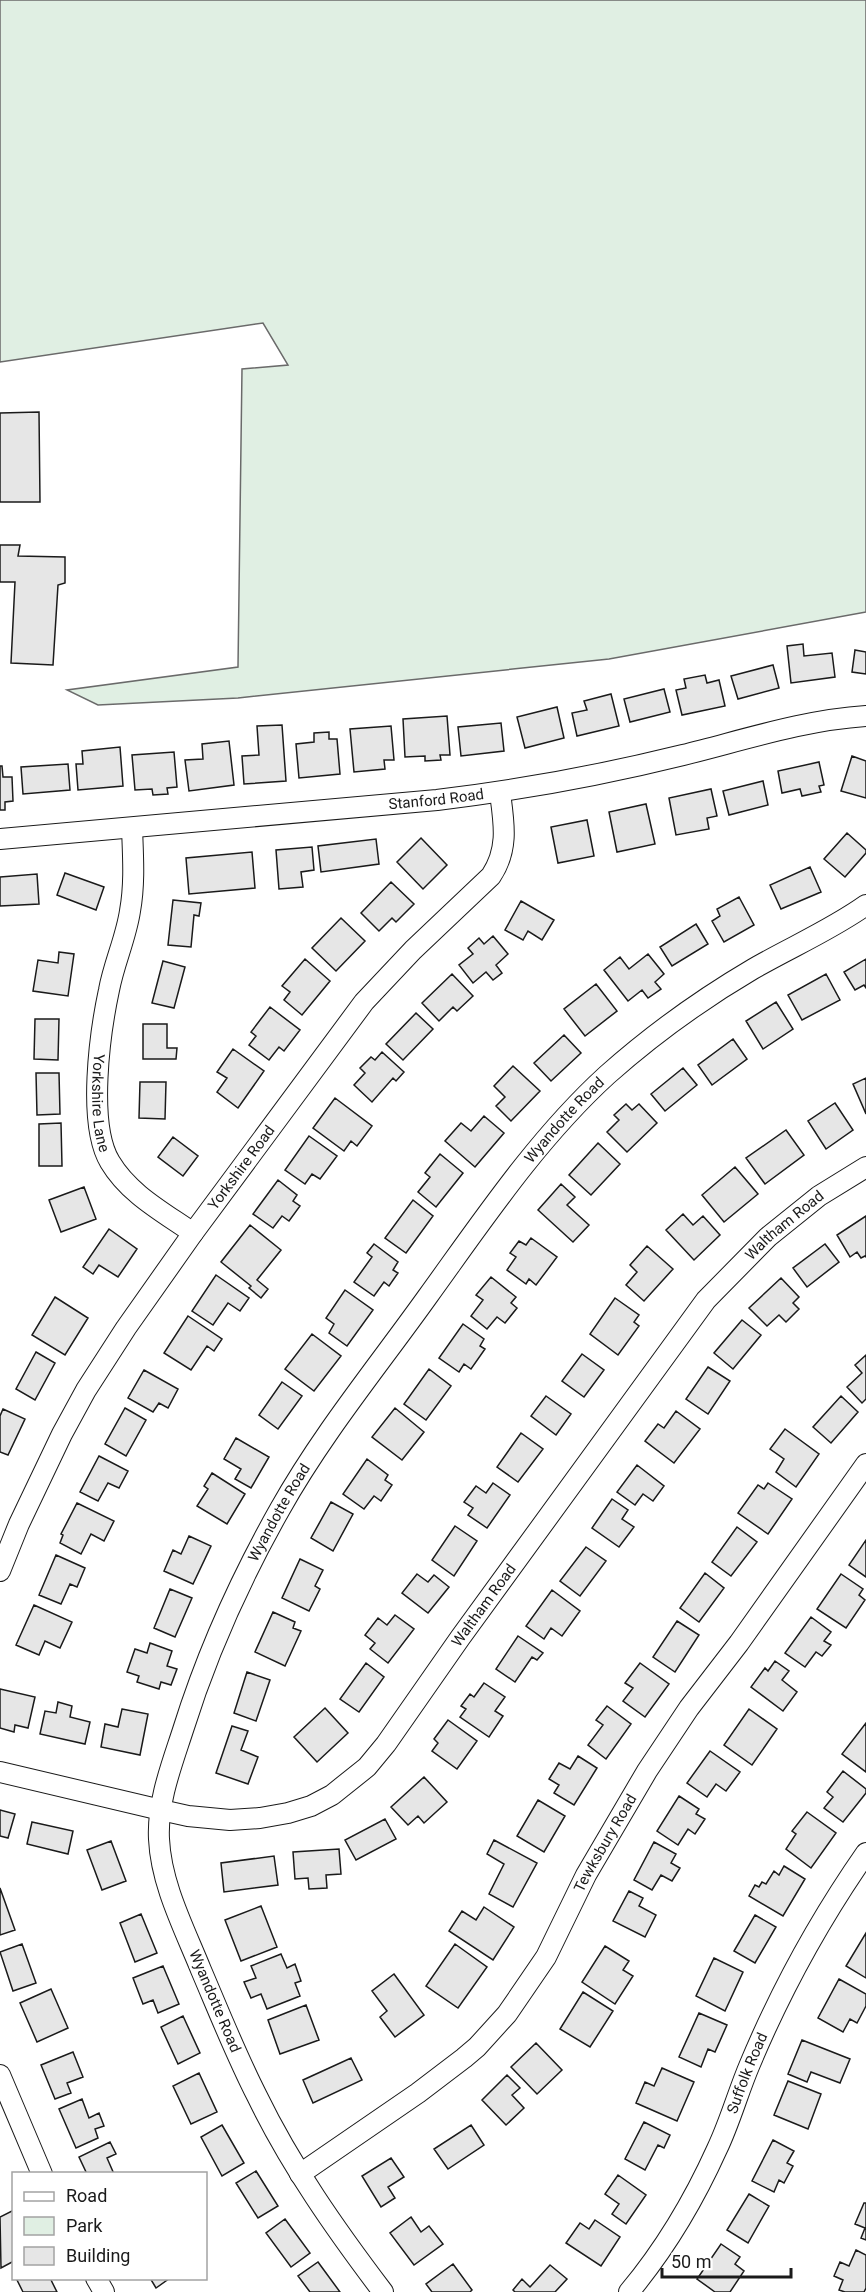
<svg xmlns="http://www.w3.org/2000/svg" width="866" height="2292" font-family="Roboto,sans-serif">
  <rect width="100%" height="100%" fill="#fff"/>
  <path fill="#e0efe3" stroke="#6a6a6a" stroke-width="1.5" d="M0,0h866v612l-257,47 -371,39 -140,7 -31,-15 171,-23 4,-298 46,-4 -25,-42 -263,39z"/>
  <path fill="#e6e6e6" stroke="#1a1a1a" stroke-width="1.5" d="M39,412l1,90h-40v-89z
    M0,545h20l-2,11 47,1v26l-7,2 -5,80 -42,-2 4,-81h-15z
    M803,644l1,12 28,-3 3,24 -44,6 -4,-37z
    M855,650l11,2v22l-14,-2z
    M773,665l6,23 -41,11 -7,-23z
    M705,675l2,8 12,-3 6,26 -43,9 -6,-25 10,-2 -2,-9z
    M664,689l6,23 -40,10 -6,-23z
    M611,694l8,32 -42,10 -5,-23 15,-3 -3,-9z
    M557,707l7,31 -39,10 -8,-31z
    M447,716l3,39h-10l1,5 -16,1v-5l-20,1 -2,-38z
    M501,723l3,28 -43,5 -3,-29z
    M282,725l4,56 -42,3 -2,-28 17,-1 -2,-29z
    M391,726l3,34h-10l1,9 -31,3 -4,-43z
    M329,732v7h8l3,35 -41,4 -3,-34 18,-2v-9z
    M229,741l5,44 -45,6 -4,-31 18,-1 -1,-15z
    M120,747l3,39 -45,4 -2,-26h7l-1,-13z
    M174,752l3,35 -10,1 1,6 -15,1 -1,-6 -17,1 -3,-35z
    M852,756l14,5v37l-25,-7z
    M819,762l5,23 -5,1 2,6 -19,4 -2,-7 -18,4 -4,-22z
    M68,764l2,26 -47,4 -2,-27z
    M0,766h2l1,11h9l1,24 -8,1v8h-5z
    M763,781l5,24 -39,10 -6,-24z
    M711,789l6,27 -10,2 2,11 -33,6 -7,-37z
    M646,804l9,40 -38,8 -8,-40z
    M587,820l7,36 -36,7 -7,-36z
    M847,833l19,17v3l-21,24 -21,-18z
    M421,838l26,27 -24,24 -26,-27z
    M376,839l3,25 -58,8 -3,-26z
    M312,847l2,23 -13,2 2,15 -24,2 -3,-39z
    M252,852l3,36 -66,6 -3,-36z
    M810,867l11,25 -40,17 -11,-24z
    M65,873l39,14 -8,23 -39,-15z
    M37,874l2,30 -39,2v-29z
    M391,882l23,22 -18,18 -4,-4 -13,13 -18,-18z
    M739,897l15,28 -30,17 -12,-21 8,-5 -3,-7z
    M173,900l28,3 -2,13 -5,-1 -3,32 -23,-2z
    M521,901l33,19 -12,20 -14,-9 -5,9 -18,-10z
    M341,918l24,23 -29,30 -24,-23z
    M696,924l12,20 -36,22 -12,-19z
    M493,936l15,18 -12,11 6,8 -9,7 -7,-8 -13,11 -14,-18 14,-11 -5,-6 11,-10 5,6z
    M59,952l15,2 -6,42 -35,-5 5,-31 20,3z
    M648,954l16,20 -9,8 6,7 -13,9 -6,-8 -14,11 -24,-31 16,-13 9,12z
    M305,959l25,22 -28,34 -18,-15 6,-8 -8,-6z
    M866,959v29l-2,-3 -9,5 -11,-18z
    M163,961l22,6 -11,41 -22,-5z
    M452,974l21,22 -16,15 -4,-4 -14,14 -17,-18z
    M826,974l14,26 -38,20 -14,-25z
    M596,984l21,27 -32,25 -21,-27z
    M776,1002l17,27 -30,20 -17,-28z
    M270,1007l30,23 -16,21 -5,-4 -10,13 -20,-15 7,-9 -5,-4z
    M416,1013l17,16 -30,31 -17,-16z
    M35,1019h24l-1,41 -24,-1z
    M143,1024h24v24h10l-1,11h-33z
    M564,1035l17,18 -30,28 -17,-18z
    M733,1039l14,20 -35,26 -14,-20z
    M233,1049l31,22 -26,37 -21,-16 10,-14 -10,-6z
    M382,1052l22,20 -8,9 -3,-3 -21,24 -18,-17 11,-12 -5,-5 11,-11 4,3z
    M513,1066l27,25 -29,30 -15,-15 9,-9 -11,-11z
    M683,1068l14,17 -32,26 -14,-17z
    M36,1073h23l1,41 -23,1z
    M866,1078v36l-13,-30z
    M140,1082h26l-1,37 -26,-1z
    M335,1098l37,28 -15,20 -6,-5 -7,10 -31,-23z
    M835,1103l18,27 -27,19 -18,-28z
    M626,1104l6,6 7,-6 18,19 -30,29 -20,-20 12,-12 -5,-5z
    M484,1116l20,17 -29,34 -30,-26 16,-18 10,8z
    M61,1123l1,43h-23v-42z
    M786,1130l18,25 -39,29 -19,-26z
    M309,1136l28,20 -17,23 -8,-5 -7,10 -20,-14z
    M173,1137l25,19 -15,20 -25,-19z
    M598,1143l22,21 -29,31 -22,-20z
    M440,1154l23,19 -27,34 -18,-15 12,-15 -5,-4z
    M735,1167l23,27 -34,28 -22,-27z
    M278,1180l19,15 -4,6 7,5 -11,15 -7,-5 -9,12 -20,-14z
    M561,1184l14,13 -8,8 22,20 -16,17 -35,-32z
    M84,1187l12,32 -35,13 -12,-32z
    M413,1200l20,16 -27,37 -21,-15z
    M683,1214l10,11 10,-9 17,19 -26,25 -28,-30z
    M866,1216v41l-1,-1 -4,2 -4,-6 -7,5 -13,-22z
    M250,1225l31,25 -24,30 11,9 -7,9 -12,-10 2,-2 -30,-24z
    M109,1229l28,20 -19,28 -19,-12 -6,9 -10,-7z
    M531,1238l26,19 -21,28 -7,-6 -3,5 -19,-14 9,-13 -6,-4 9,-12 7,4z
    M374,1244l24,18 -5,8 5,3 -9,13 -5,-4 -10,14 -20,-14 18,-25 -5,-4z
    M825,1244l14,18 -32,25 -14,-19z
    M647,1246l26,23 -29,32 -18,-16 11,-13 -7,-7z
    M216,1275l33,23 -9,13 -12,-8 -15,22 -21,-14z
    M491,1277l25,20 -5,6 6,5 -12,15 -8,-6 -10,12 -16,-13 12,-16 -7,-5z
    M781,1278l18,19 -6,6 6,6 -13,13 -7,-7 -12,11 -18,-18z
    M345,1290l28,20 -26,36 -18,-13 5,-9 -8,-6z
    M55,1297l33,21 -23,37 -33,-20z
    M615,1298l24,17 -5,7 5,4 -21,29 -28,-21z
    M188,1316l34,23 -8,12 -7,-5 -16,24 -27,-17z
    M742,1320l19,15 -28,34 -19,-16z
    M463,1324l21,15 -4,7 5,3 -14,20 -7,-5 -5,8 -20,-14z
    M312,1334l29,22 -27,35 -29,-22z
    M36,1352l19,11 -20,37 -19,-11z
    M582,1354l22,16 -20,27 -22,-16z
    M866,1355v44l-4,4 -15,-16 15,-14 -7,-8z
    M708,1367l22,14 -22,33 -22,-15z
    M429,1369l22,17 -25,34 -22,-16z
    M144,1370l34,19 -10,19 -9,-5 -6,9 -25,-14z
    M282,1382l20,14 -24,33 -19,-14z
    M546,1396l25,18 -15,21 -25,-19z
    M841,1396l17,16 -27,31 -18,-16z
    M125,1408l21,12 -20,36 -21,-12z
    M395,1408l29,24 -22,28 -30,-23z
    M3,1409l22,10 -17,36 -8,-3v-36z
    M676,1411l24,18 -26,34 -29,-22 13,-17 6,4z
    M785,1429l34,25 -23,33 -20,-15 8,-13 -14,-10z
    M521,1433l22,16 -25,33 -21,-15z
    M236,1438l33,19 -18,31 -16,-9 6,-10 -17,-10z
    M99,1456l29,15 -9,17 -11,-5 -10,18 -18,-9z
    M367,1459l21,16 -3,5 7,5 -11,16 -7,-5 -10,13 -21,-15z
    M637,1465l27,21 -11,15 -10,-7 -8,11 -18,-13z
    M212,1473l33,21 -18,30 -30,-18 11,-17 -4,-3z
    M493,1483l17,12 -23,33 -19,-13 5,-7 -9,-6 12,-16 10,7z
    M768,1483l24,16 -24,35 -30,-21 20,-28 6,4z
    M612,1499l16,11 -6,9 12,8 -15,20 -27,-19z
    M331,1502l22,12 -20,37 -22,-13z
    M77,1503l37,18 -10,20 -13,-7 -10,20 -21,-11 3,-8 -2,-1z
    M455,1526l22,15 -23,35 -22,-16z
    M737,1527l20,15 -26,34 -19,-14z
    M189,1536l22,10 -18,38 -29,-13 9,-21 8,4z
    M866,1540v37l-17,-12z
    M586,1547l20,14 -26,35 -20,-15z
    M56,1555l29,13 -8,19 -7,-3 -9,20 -22,-9z
    M300,1559l23,11 -8,16 5,3 -11,22 -27,-13z
    M705,1573l19,15 -25,34 -19,-14z
    M417,1574l11,8 6,-7 15,12 -21,26 -26,-20z
    M841,1574l22,15 -4,6 6,5 -19,28 -29,-19z
    M170,1589l22,9 -17,39 -21,-9z
    M552,1590l28,21 -18,25 -11,-8 -7,11 -18,-13z
    M34,1605l38,17 -12,26 -15,-7 -6,14 -23,-10z
    M273,1612l22,10 -2,6 8,3 -16,35 -30,-14z
    M395,1615l19,14 -26,34 -18,-14 5,-6 -10,-8 13,-17 9,7z
    M811,1617l20,15 -7,9 7,4 -9,11 -6,-4 -11,15 -20,-14z
    M677,1621l22,14 -24,37 -22,-15z
    M518,1636l25,17 -6,7 -5,-3 -17,25 -19,-13z
    M150,1643l22,8 -5,15 10,3 -6,16 -10,-3 -2,7 -22,-7 2,-6 -12,-4 8,-23 12,4z
    M775,1661l14,10 -7,9 15,12 -14,19 -32,-24 14,-19 3,3z
    M366,1663l18,14 -25,35 -19,-13z
    M640,1663l29,21 -24,33 -22,-16 10,-13 -8,-5z
    M247,1672l23,8 -14,41 -22,-8z
    M484,1683l21,14 -10,14 8,5 -14,21 -29,-20 6,-8 -5,-3 9,-12 4,3z
    M0,1689l35,8 -7,31 -13,-3 -1,7 -14,-4z
    M58,1702l14,4 -2,11 20,5 -5,22 -45,-10 5,-23 11,2z
    M607,1706l24,18 -25,35 -18,-14 15,-20 -7,-5z
    M325,1708l23,25 -31,29 -23,-25z
    M122,1709l26,5 -8,41 -39,-8 4,-23 13,3z
    M749,1709l28,20 -25,36 -28,-20z
    M448,1720l29,21 -20,28 -25,-18 6,-8 -4,-4z
    M866,1723v49l-24,-18z
    M232,1726l16,5 -7,19 17,7 -10,27 -32,-11z
    M710,1751l30,21 -14,19 -10,-7 -9,13 -20,-14z
    M578,1756l19,12 -23,37 -20,-12 5,-8 -10,-6 10,-16 11,6z
    M843,1771l23,18v4l-23,29 -19,-14 9,-11 -6,-5z
    M424,1777l23,25 -23,21 -6,-7 -10,9 -17,-18z
    M679,1796l20,13 -3,5 9,5 -10,15 -7,-5 -10,16 -21,-14z
    M538,1800l27,16 -21,36 -27,-16z
    M0,1810l15,4 -7,24 -8,-2z
    M807,1812l29,21 -25,35 -25,-19 10,-15 -4,-3z
    M385,1819l11,20 -40,21 -11,-20z
    M32,1822l41,9 -5,23 -41,-10z
    M494,1840l43,23 -24,44 -24,-13 15,-30 -17,-10z
    M111,1841l15,40 -24,9 -15,-40z
    M654,1842l22,12 -5,9 9,5 -8,13 -11,-6 -9,15 -18,-10z
    M339,1849l2,25 -15,1 1,13 -18,1 -1,-11 -13,1 -2,-27z
    M274,1856l4,29 -54,7 -3,-29z
    M784,1866l21,13 -22,37 -34,-20 6,-11 4,2 3,-5 4,2 8,-13 5,4z
    M0,1888l15,42 -15,5z
    M629,1891l14,7 -4,8 17,9 -11,22 -32,-16z
    M261,1906l16,41 -36,14 -16,-41z
    M484,1907l30,20 -21,33 -44,-29 13,-20 14,9z
    M141,1914l16,39 -22,9 -15,-39z
    M755,1915l21,12 -21,36 -21,-12z
    M866,1933v45l-20,-12z
    M22,1944l14,39 -23,8 -13,-39z
    M455,1944l32,23 -29,41 -32,-22z
    M605,1946l24,15 -6,9 10,6 -18,28 -33,-22z
    M281,1954l6,14 8,-4 6,17 -6,2 5,13 -33,13 -6,-15 -10,4 -7,-16 12,-4 -5,-12z
    M714,1958l29,14 -18,39 -29,-15z
    M163,1966l16,38 -21,9 -5,-13 -10,4 -10,-26z
    M394,1974l30,41 -29,22 -15,-20 7,-6 -15,-20z
    M839,1979l27,15v12l-9,17 -7,-4 -7,13 -25,-14z
    M51,1989l17,39 -31,14 -17,-39z
    M583,1992l30,19 -23,36 -30,-18z
    M306,2005l13,35 -39,14 -12,-34z
    M699,2013l28,12 -12,27 -7,-3 -7,18 -22,-10z
    M183,2016l17,37 -22,11 -17,-37z
    M802,2040l48,19 -10,24 -29,-11 -4,10 -19,-8z
    M536,2043l26,27 -25,24 -26,-27z
    M73,2052l10,25 -16,6 4,10 -16,6 -14,-34z
    M351,2058l11,22 -49,23 -10,-23z
    M662,2068l32,14 -17,39 -41,-18 9,-21 9,4z
    M199,2073l18,39 -26,12 -18,-38z
    M507,2075l13,13 -8,7 12,13 -18,17 -24,-25z
    M788,2081l33,13 -13,35 -34,-14z
    M82,2099l7,19 10,-5 5,13 -9,3 3,9 -22,10 -17,-39z
    M644,2122l26,13 -6,13 -6,-3 -13,25 -20,-11z
    M222,2125l22,38 -22,13 -21,-39z
    M471,2125l13,20 -36,24 -14,-20z
    M773,2140l21,11 -7,12 6,3 -9,17 -5,-3 -5,12 -22,-11z
    M110,2142l6,12 -9,4 7,16h-27l-8,-17z
    M391,2158l13,19 -16,10 7,11 -14,9 -19,-31z
    M256,2171l22,35 -20,12 -22,-35z
    M618,2175l28,20 -20,29 -14,-10 7,-10 -14,-10z
    M749,2194l20,12 -21,37 -21,-13z
    M864,2203h2v37l-5,-2 4,-10 -10,-4z
    M14,2210v51l-13,7 -1,-51z
    M411,2217l10,15 8,-6 14,18 -29,21 -24,-32z
    M285,2219l25,34 -19,14 -25,-34z
    M595,2220l25,17 -19,29 -35,-23 14,-20 9,6z
    M721,2244l19,13 -5,7 9,7 -14,21h-15l-18,-13z
    M856,2250l10,5v33l-2,4h-19l-6,-2 4,-10 -9,-4 6,-14 9,4z
    M318,2262l22,30h-30l-12,-16z
    M453,2264l19,26 -2,2h-38l-6,-8z
    M550,2265l17,14 -12,13h-40l-2,-2 9,-11 8,8z
    M16,2278h34l7,14h-34z
    M150,2278h20l-14,10z"/>
  <g fill="none" stroke-linecap="round" stroke-linejoin="round">
    <defs>
      <g id="minor">
        <path id="s1" d="M132,828c1,28 3,55 -2,83 -4,27 -16,52 -21,79 -9,42 -22,134 1,172 19,32 53,50 83,71"/>
        <path id="s2" d="M0,839l437,-39c83,-10 165,-25 246,-45 61,-15 121,-35 183,-39"/>
        <path id="s3" d="M0,1571l19,-47 43,-90 24,-44 40,-62 67,-95 171,-231 49,-52 78,-74c18,-27 13,-53 9,-83"/>
        <path id="s4" d="M0,1772l161,38 27,6 42,4 30,-2 28,-5 23,-7 21,-11 35,-28 19,-23 74,-106 246,-338 62,-63 51,-41 47,-29"/>
        <path d="M0,2075l42,99"/>
        <path id="s5" d="M300,2174l118,-81 46,-35 13,-11 30,-33 39,-57 40,-82 61,-104 42,-63 50,-65 127,-179"/>
        <path d="M96,2278l8,14"/>
        <path id="s6" d="M383,2292c-47,-62 -92,-126 -126,-196 -21,-41 -38,-84 -56,-126 -17,-42 -40,-86 -42,-131 -2,-37 13,-75 24,-109 24,-77 58,-152 97,-221 42,-75 98,-143 148,-213 55,-76 109,-157 179,-221 45,-40 95,-76 146,-106 38,-22 78,-39 113,-64"/>
        <path id="s7" d="M629,2292c35,-42 65,-92 88,-143 13,-27 21,-57 33,-85 31,-74 70,-145 116,-211"/>
      </g>
    </defs>
    <use href="#minor" stroke="#1a1a1a" stroke-width="22"/>
    <use href="#minor" stroke="#fff" stroke-width="20"/>
  </g>
  <g text-anchor="middle" stroke-width="4.5" stroke-linejoin="round" paint-order="stroke">
    <g font-size="15" fill="#1a1a1a" stroke="#fff">
      <text dy="5" stroke="none"><textPath href="#s2" startOffset="438">Stanford Road</textPath></text>
      <text dy="5" stroke="none"><textPath href="#s1" startOffset="279">Yorkshire Lane</textPath></text>
      <text dy="5" stroke="none"><textPath href="#s6" startOffset="1346">Wyandotte Road</textPath></text>
      <text dy="5" stroke="none"><textPath href="#s3" startOffset="472">Yorkshire Road</textPath></text>
      <text dy="5" stroke="none"><textPath href="#s4" startOffset="1072">Waltham Road</textPath></text>
      <text dy="5" stroke="none"><textPath href="#s6" startOffset="860">Wyandotte Road</textPath></text>
      <text dy="5" stroke="none"><textPath href="#s4" startOffset="586">Waltham Road</textPath></text>
      <text dy="5" stroke="none"><textPath href="#s5" startOffset="460">Tewksbury Road</textPath></text>
      <text transform="translate(215 2001) rotate(67)" y="5">Wyandotte Road</text>
      <text dy="5" stroke="none"><textPath href="#s7" startOffset="250">Suffolk Road</textPath></text>
    </g>
  </g>
  <rect x="12" y="2172" width="195" height="108" fill="#ffffff" stroke="#a3a3a3" stroke-width="1.5"/>
  <rect x="24" y="2192" width="30" height="9" fill="#ffffff" stroke="#a3a3a3" stroke-width="1.5"/>
  <text x="66" y="2202" font-size="18" fill="#1a1a1a">Road</text>
  <rect x="24" y="2217" width="30" height="18" fill="#e0efe3" stroke="#a3a3a3" stroke-width="1.5"/>
  <text x="66" y="2232" font-size="18" fill="#1a1a1a">Park</text>
  <rect x="24" y="2247" width="30" height="18" fill="#e6e6e6" stroke="#a3a3a3" stroke-width="1.5"/>
  <text x="66" y="2262" font-size="18" fill="#1a1a1a">Building</text>
  <path d="M662 2268v9h129v-9" fill="none" stroke="#1a1a1a" stroke-width="3"/>
  <text x="671" y="2268" font-size="18" fill="#1a1a1a" stroke="#ffffff" stroke-width="4.5" paint-order="stroke">50 m</text>
</svg>
